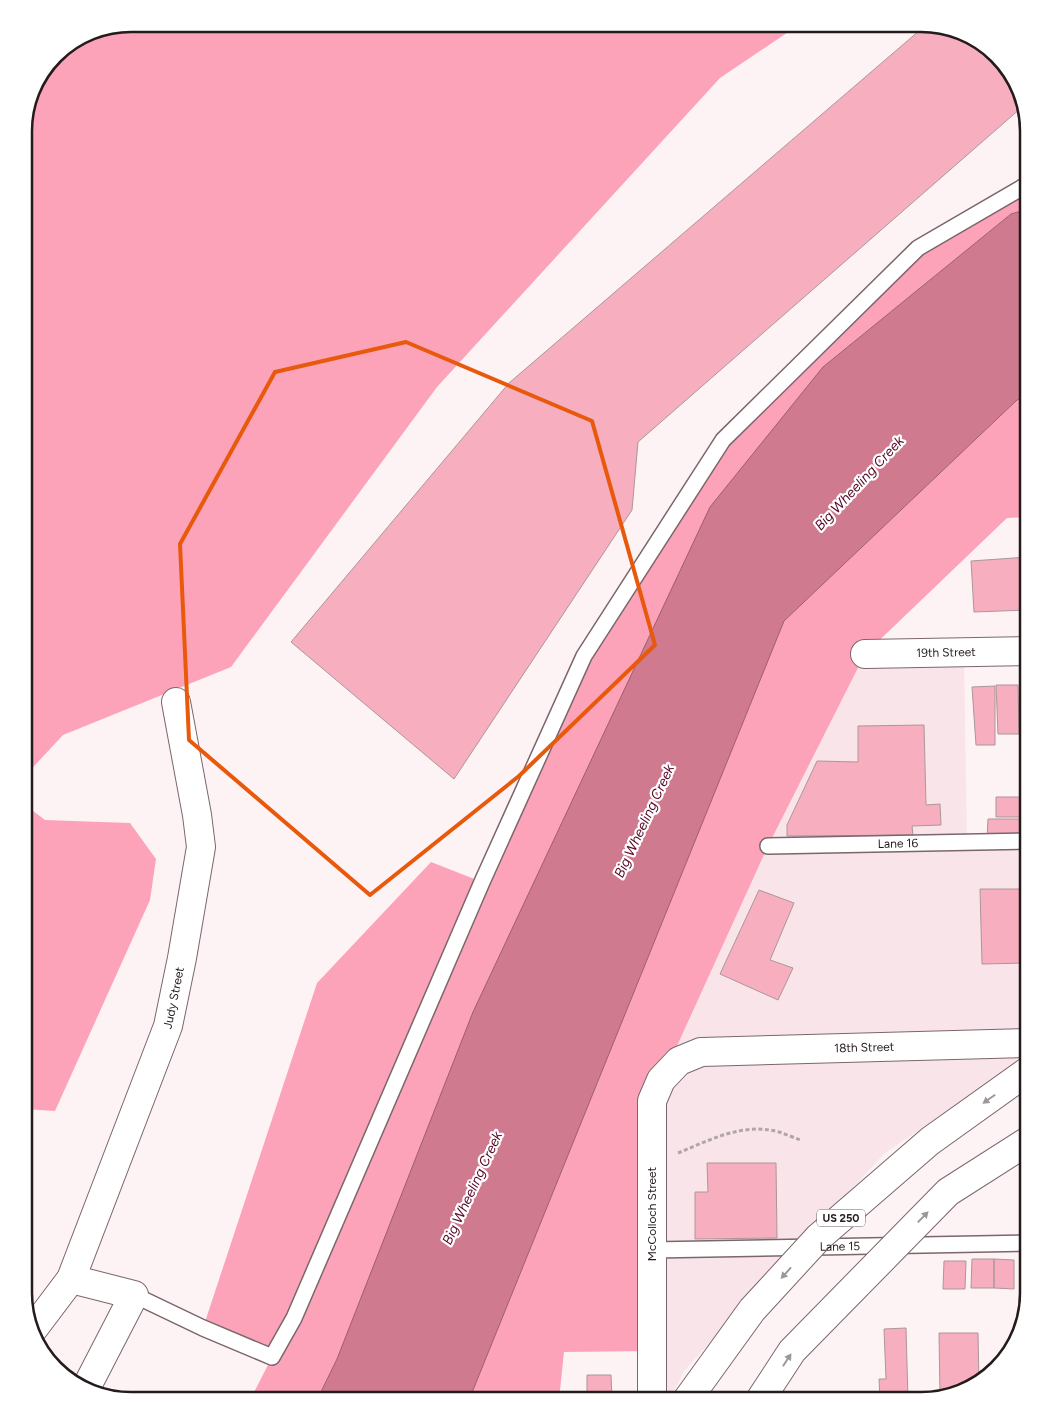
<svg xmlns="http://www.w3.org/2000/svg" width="1052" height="1424" font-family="Figtree,sans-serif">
  <rect width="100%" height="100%" fill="#fdf3f5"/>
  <path fill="#f9e5e9" d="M964,652l3,189h61v217l-143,95 -201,218 -14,29h-18v-299l116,-255 97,-192z"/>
  <path fill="#fda3b9" d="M131,24h669l-80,54 -283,309 -206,280 -168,68 -39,42v-653l11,-41 25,-32 30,-19z
    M1028,184v25l-17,5 -188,153 -506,1033h-67l22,-43 -69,-29 114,-345 114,-121 51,20 102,-226 139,-216 195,-192z
    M1028,395v122l-21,1 -142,136 -97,192 -116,255v250l-88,1 -5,48h-90l315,-779 233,-221z
    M24,804l21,16 85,3 26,36 -6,41 -95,211 -31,-2z"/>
  <path fill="#d07a8f" stroke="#9c5e6d" d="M1028,209v186l-11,5 -233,221 -315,779h-152l20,-41 136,-347 237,-505 113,-140 188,-153z"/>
  <path fill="#f7aebe" stroke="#ac969a" d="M927,24l47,14 42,52 5,18 -383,334 -6,68 -178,269 -163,-137 218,-259z
    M1028,557v53l-54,2 -3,-51z
    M996,685h22l1,49h-21z
    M995,686v59h-19l-4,-58z
    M1021,687h7v53h-5z
    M924,725l2,80 14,-1 1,21 -29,1 1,9 -126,1v-11l30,-64 41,1v-36z
    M996,797h32v20h-32z
    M988,819h40v20h-41z
    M980,889h48v74l-46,1z
    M759,890l35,13 -24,57 23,8 -15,32 -58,-26z
    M707,1163h69l1,75 -82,1v-47h13z
    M972,1259h22v29h-23z
    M994,1259l20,1v29l-20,-1z
    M1023,1259l5,1v27h-4z
    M944,1261h22l-1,28h-22z
    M906,1328l2,72h-28l-1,-21h7l-2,-50z
    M939,1333h39l1,50 -39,12z
    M587,1375h24l1,25h-45v-7h20z"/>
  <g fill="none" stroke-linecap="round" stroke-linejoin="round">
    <defs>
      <g id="service">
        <path id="s1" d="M768,846l260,-5"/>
        <path id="s2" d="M652,1250l376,-7"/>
        <path d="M134,1295l69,33 69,29 22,-39 188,-436 102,-226 139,-216 195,-192 110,-64"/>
      </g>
      <g id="minor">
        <path id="s3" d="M865,654l163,-3"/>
        <path d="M71,1279l63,16 -48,93"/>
        <path id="s4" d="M34,1328l37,-49 97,-253 14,-68 19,-111 -4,-32 -21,-113"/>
        <path id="s5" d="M652,1400v-299l9,-21 18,-19 22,-9 327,-9"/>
      </g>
    </defs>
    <use href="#service" stroke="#7b676b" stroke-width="18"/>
    <use href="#minor" stroke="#7b676b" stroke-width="30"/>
    <path stroke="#b0a6a8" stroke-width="3" stroke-dasharray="4 2.5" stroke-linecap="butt" d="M678,1153c32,-13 65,-31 101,-21 7,2 15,6 22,8"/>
    <use href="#service" stroke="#fff" stroke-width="15"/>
    <use href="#minor" stroke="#fff" stroke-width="28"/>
    <defs>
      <path id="motorway-bridge" d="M687,1400l65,-90 67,-73 111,-96 98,-70
        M760,1400l32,-49 156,-159 80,-51"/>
    </defs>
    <use href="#motorway-bridge" stroke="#7b676b" stroke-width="30" stroke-linecap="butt"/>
    <use href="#motorway-bridge" stroke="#fff" stroke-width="28"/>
  </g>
  <defs><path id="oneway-solid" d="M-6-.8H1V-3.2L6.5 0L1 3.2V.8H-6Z" transform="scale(1.25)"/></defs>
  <g fill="#9c9899">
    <use href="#oneway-solid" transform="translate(989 1099) rotate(145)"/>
    <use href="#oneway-solid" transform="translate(923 1217) rotate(-46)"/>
    <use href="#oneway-solid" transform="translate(786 1273) rotate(132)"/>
    <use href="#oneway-solid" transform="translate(787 1360) rotate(-57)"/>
  </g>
  <path fill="none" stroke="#e8590c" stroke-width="4" stroke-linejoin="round" d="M406,342l186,79 63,224 -136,131 -149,119 -181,-155 -9,-196 95,-172z"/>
  <g text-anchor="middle" stroke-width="4.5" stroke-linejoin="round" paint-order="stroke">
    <rect fill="#fff" stroke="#665f61" stroke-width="1" x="817" y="1209.5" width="48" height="17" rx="4"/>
    <g font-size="11" font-weight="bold" fill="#241b1d">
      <text x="841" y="1222">US 250</text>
    </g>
    <g font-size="12" fill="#241b1d" stroke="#fff">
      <text dy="4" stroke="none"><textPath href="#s3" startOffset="81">19th Street</textPath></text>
      <text dy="4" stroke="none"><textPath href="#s1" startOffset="130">Lane 16</textPath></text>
      <text dy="4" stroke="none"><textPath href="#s4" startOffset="361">Judy Street</textPath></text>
      <text dy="4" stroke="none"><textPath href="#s5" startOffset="535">18th Street</textPath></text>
      <text transform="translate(652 1214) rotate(-90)" y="4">McColloch Street</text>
      <text dy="4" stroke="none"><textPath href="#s2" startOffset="188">Lane 15</textPath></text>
    </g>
    <g font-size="14" font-style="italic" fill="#570827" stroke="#fff">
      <text transform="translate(859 483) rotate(-47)" y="5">Big Wheeling Creek</text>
      <text transform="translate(644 821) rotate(-65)" y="5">Big Wheeling Creek</text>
      <text transform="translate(472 1188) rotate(-65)" y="5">Big Wheeling Creek</text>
    </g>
  </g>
  <path d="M0 0H1052V1424H0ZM131 32H921A99 99 0 0 1 1020 131V1293A99 99 0 0 1 921 1392H131A99 99 0 0 1 32 1293V131A99 99 0 0 1 131 32Z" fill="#fff" fill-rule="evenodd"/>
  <path fill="none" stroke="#241b1d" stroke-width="2.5" d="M131 32H921A99 99 0 0 1 1020 131V1293A99 99 0 0 1 921 1392H131A99 99 0 0 1 32 1293V131A99 99 0 0 1 131 32Z"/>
</svg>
